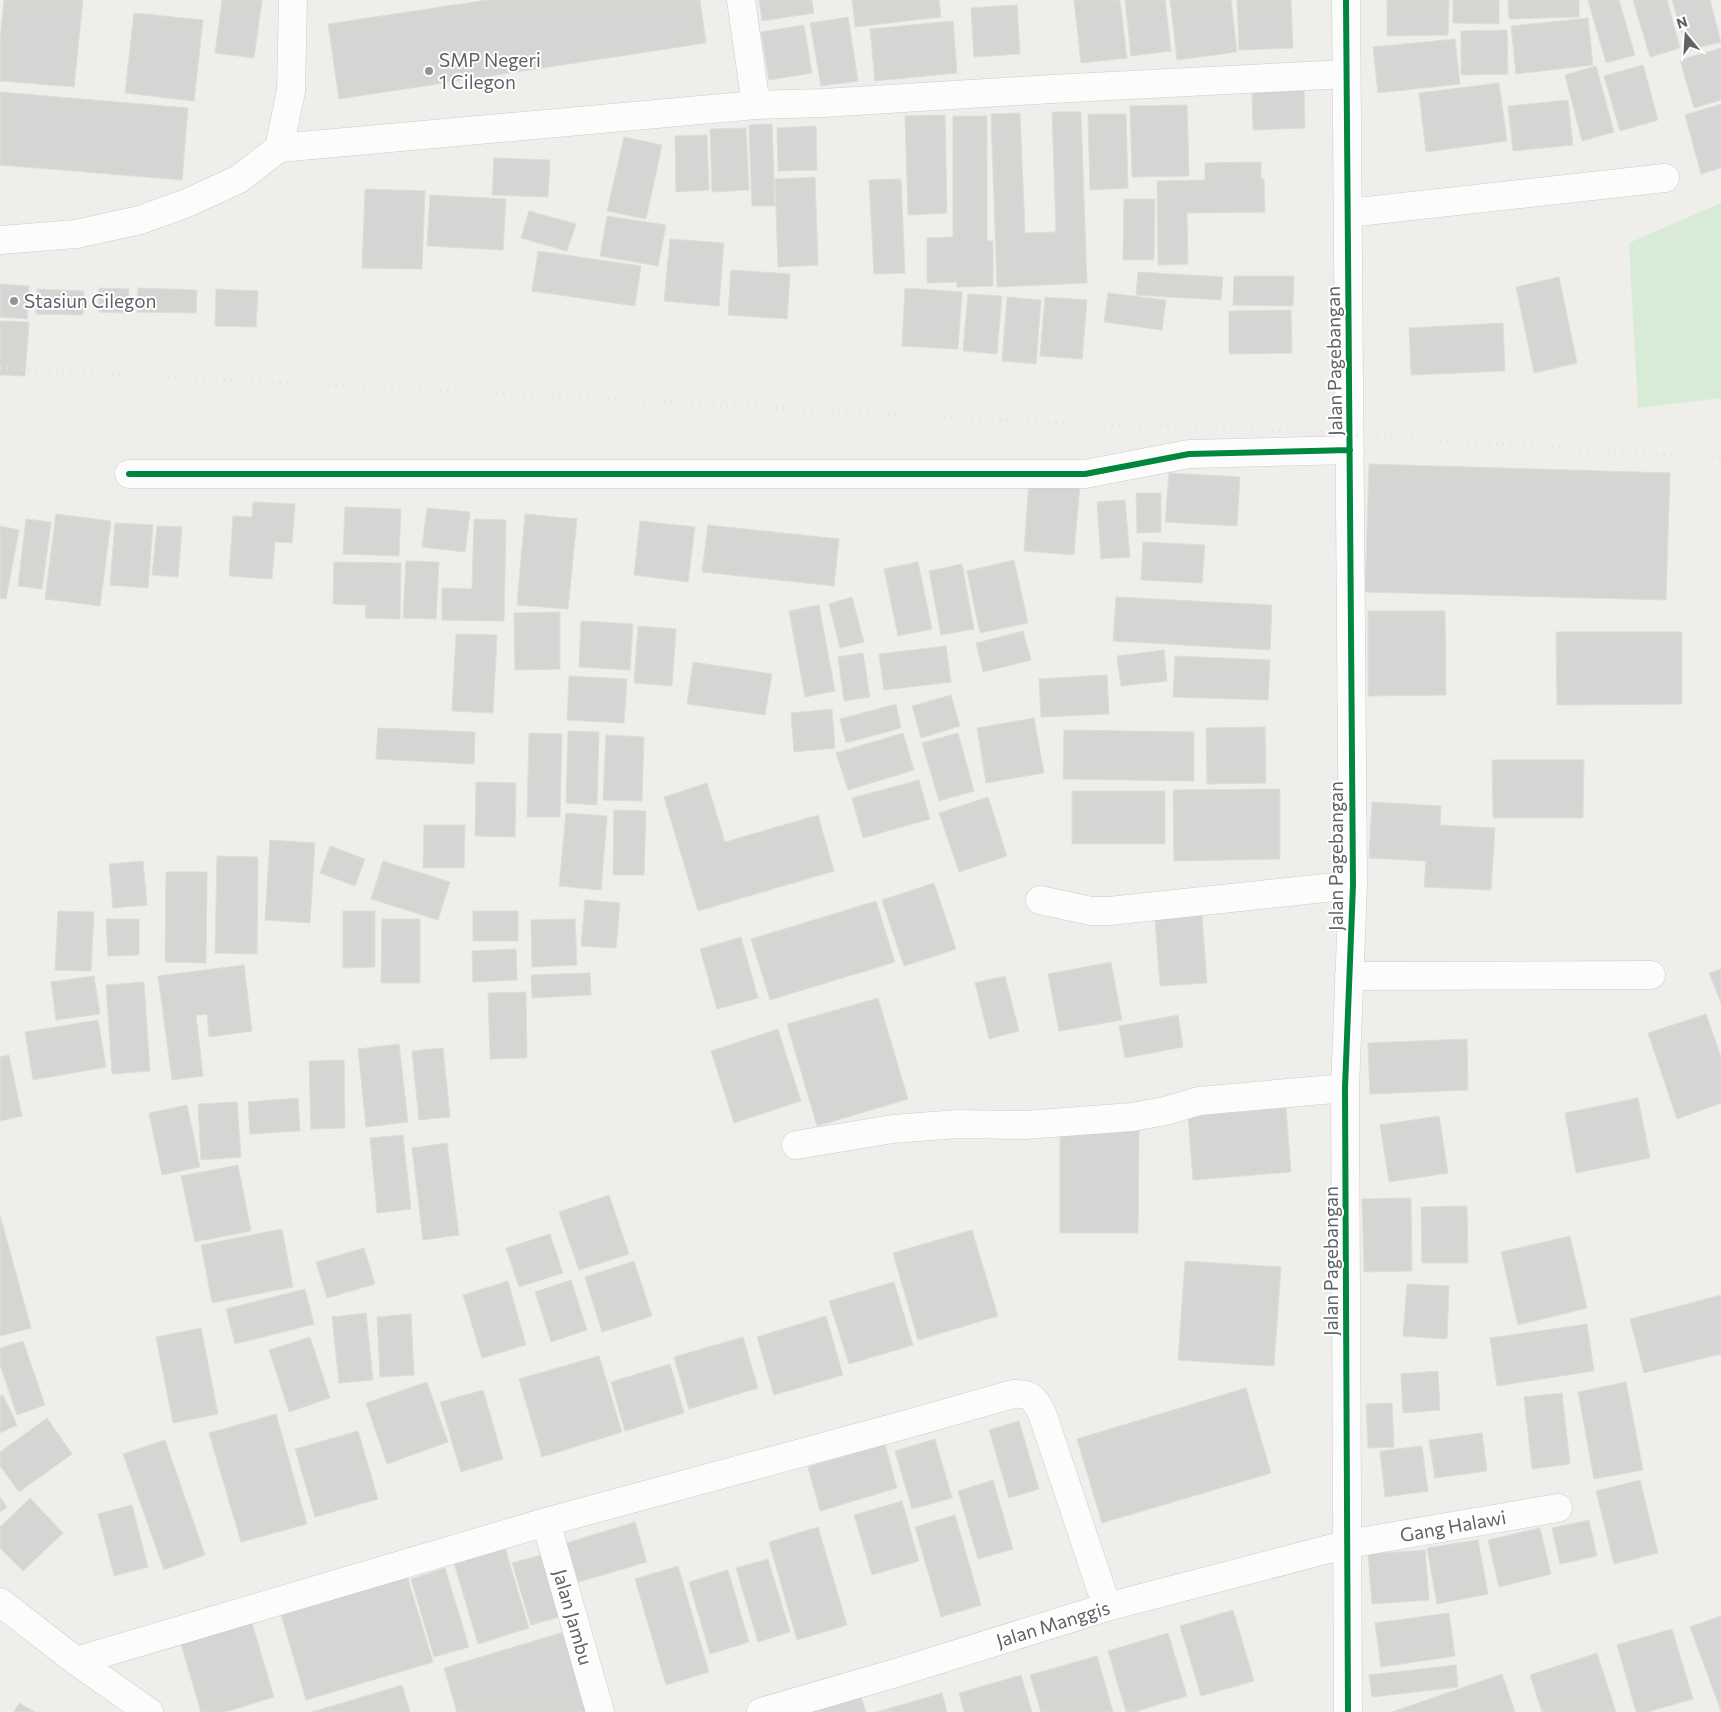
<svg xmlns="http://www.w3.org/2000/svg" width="1721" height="1712" font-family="Commissioner,sans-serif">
  <rect width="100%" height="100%" fill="#efeeea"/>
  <path fill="#d8ebd6" d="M1721,203v195l-83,10 -9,-165z"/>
  <path fill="#d6d5d3" stroke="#deddd9" d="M4,0h79l-9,87 -74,-6v-40z
    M222,0h40l-8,58 -39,-5z
    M487,0h213l6,43 -367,56 -11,-75z
    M759,0h53l2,13 -52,8z
    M852,0h87l2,17 -86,10z
    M1074,0h46l7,58 -46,5z
    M1125,0h40l6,51 -40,5z
    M1170,0h61l6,52 -60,8z
    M1237,0h54l2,48 -54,2z
    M1387,0h62l-1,35 -61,1z
    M1453,0h46v24l-46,-1z
    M1508,0h71v17l-70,2z
    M1588,0h31l16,55 -29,8z
    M1633,0h34l13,48 -30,9z
    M1672,0h38l11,42 -34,9z
    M1017,5l3,49 -46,3 -3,-49z
    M134,13l69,7 -9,81 -69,-8z
    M848,17l10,64 -37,5 -11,-63z
    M1588,18l5,47 -77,9 -5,-48z
    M953,21l4,52 -82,8 -5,-52z
    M804,25l8,48 -43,7 -8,-48z
    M1507,30l1,44 -47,1v-44z
    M1455,39l5,45 -82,9 -5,-46z
    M1721,48v52l-27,8 -14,-48z
    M1643,65l15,55 -38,11 -16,-55z
    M1596,66l18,66 -32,9 -17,-66z
    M1499,83l8,58 -81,11 -7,-59z
    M1304,90l1,38 -52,2 -1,-38z
    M0,92l188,16 -6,72 -182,-15z
    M1568,100l5,45 -60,6 -5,-45z
    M1721,104v64l-20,6 -16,-59z
    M1187,105l2,71 -57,1 -2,-71z
    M1052,112h29l6,171 -90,4 -6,-173 29,-1 5,120 31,-1z
    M1088,114h38l2,74 -38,2z
    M945,115l2,98 -39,2 -3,-99z
    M953,116h34v125h6v45l-36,1v-5l-30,1v-45l26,-1z
    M772,124l3,82h-23l-3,-81z
    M816,126l1,44 -39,1 -1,-43z
    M746,128l3,62 -37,2 -2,-63z
    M707,135l2,55 -33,2 -1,-56z
    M624,137l38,8 -16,74 -39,-8z
    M494,158l56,2 -2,37 -56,-2z
    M1261,162v17h3l1,33 -78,1 1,51 -30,1 -1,-84 48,-1v-17z
    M815,177l3,88 -40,2 -3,-88z
    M901,179l4,94 -31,1 -5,-94z
    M365,189l60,2 -3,78 -60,-1z
    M430,195l76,4 -3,51 -76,-4z
    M1124,199h31l-1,61h-31z
    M529,211l47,13 -9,27 -46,-13z
    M607,216l59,9 -8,41 -58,-10z
    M670,239l54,4 -5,63 -55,-5z
    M538,251l103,15 -6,40 -103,-15z
    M731,270l59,4 -3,45 -59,-4z
    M1138,272l85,5 -2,23 -85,-5z
    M1234,276h60l-1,30 -60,-1z
    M1559,277l18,86 -43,10 -18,-86z
    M0,284l29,2 -2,33 -27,-2z
    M99,288l30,1 -1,24 -29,-1z
    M138,288l59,2 -1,23 -59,-1z
    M905,288l57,4 -4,57 -56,-3z
    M37,289l47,2 -1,24 -47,-1z
    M216,289l42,2 -2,36 -41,-1z
    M1108,293l58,7 -4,30 -58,-8z
    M968,294l34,2 -5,58 -34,-3z
    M1007,297l34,3 -5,64 -34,-3z
    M1045,297l42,3 -5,59 -42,-3z
    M1291,310l1,43 -63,1v-43z
    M0,321l29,1 -4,54 -25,-1z
    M1503,323l2,48 -94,4 -2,-47z
    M1369,464l301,9 -4,127 -301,-8z
    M1169,473l71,4 -3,49 -72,-4z
    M1029,480l51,4 -6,71 -50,-4z
    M1136,493h25v39l-24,1z
    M1125,500l5,57 -29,2 -4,-57z
    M253,502l42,2 -3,39 -17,-1 -3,37 -43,-3 4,-60 19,1z
    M345,507l56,2 -2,47 -56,-2z
    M427,508l43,4 -5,40 -43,-5z
    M56,514l55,7 -11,85 -55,-7z
    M525,514l52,5 -9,90 -51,-4z
    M26,519l25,3 -9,67 -24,-3z
    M474,519l32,1 -2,101 -62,-1v-32l30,1z
    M640,521l55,6 -7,55 -54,-7z
    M115,523l38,2 -5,63 -38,-3z
    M708,525l131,14 -5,47 -132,-14z
    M0,526l19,4 -13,69 -6,-1z
    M157,526l25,1 -4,50 -26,-2z
    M1143,542l62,3 -3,38 -61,-3z
    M1014,560l14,63 -48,10 -13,-62z
    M406,561l33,1 -3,57 -33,-1z
    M334,562l67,1 -1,56 -35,-1 1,-13 -33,-1z
    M918,562l14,67 -34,7 -14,-67z
    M962,564l12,65 -33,6 -12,-64z
    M852,597l12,45 -24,6 -11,-44z
    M1116,597l156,8 -2,45 -157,-9z
    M819,605l16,86 -30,6 -16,-86z
    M1368,611h77l1,84 -78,1z
    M560,612v57l-45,1 -1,-57z
    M581,621l52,3 -3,46 -51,-3z
    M638,626l38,3 -4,57 -38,-3z
    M1023,631l8,29 -48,12 -7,-29z
    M1556,632h126v72l-125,1z
    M456,634l41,1 -4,78 -41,-2z
    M946,646l5,36 -67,8 -5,-36z
    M1164,650l3,31 -46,5 -4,-30z
    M863,653l7,44 -26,4 -6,-44z
    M1175,656l95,4 -2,40 -95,-3z
    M693,662l79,12 -7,41 -78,-11z
    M1107,675l2,39 -68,3 -2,-38z
    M569,676l58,3 -3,44 -57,-3z
    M951,695l9,31 -39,12 -9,-32z
    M896,704l5,24 -55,15 -6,-24z
    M832,709l3,39 -41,4 -3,-39z
    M1034,718l10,55 -58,10 -9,-55z
    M1265,727l1,56 -59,1 -1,-56z
    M378,728l97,4 -1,32 -98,-5z
    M1064,730l130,2v49l-131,-2z
    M568,731l31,1 -2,73 -31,-2z
    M529,733l33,1 -2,83h-33z
    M903,733l11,37 -66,20 -12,-37z
    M958,733l16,58 -35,10 -17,-58z
    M606,735l38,2 -2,64 -39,-1z
    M1492,760h92l-1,58h-90z
    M919,780l11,39 -67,19 -11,-40z
    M476,782l40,1 -1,54 -40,-1z
    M707,783l18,59 93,-27 16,56 -136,40 -34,-114z
    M1280,789v70l-106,2 -1,-71z
    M1072,791h93v53h-93z
    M988,797l19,59 -48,16 -20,-59z
    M1372,802l69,4 -1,19 55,3 -4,62 -67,-3 2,-26 -57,-3z
    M614,810l32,1 -2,64h-31z
    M566,813l41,3 -6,74 -42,-4z
    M424,825h41l-1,43h-41z
    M270,840l45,3 -5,80 -45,-3z
    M330,846l35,13 -10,27 -35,-13z
    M217,856l41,1 -1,97 -42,-1z
    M143,861l4,44 -34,3 -4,-44z
    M383,861l67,21 -12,38 -67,-21z
    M166,872h41l-1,91 -41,-1z
    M934,883l22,66 -52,17 -22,-66z
    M585,900l35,3 -4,45 -35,-2z
    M876,901l19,61 -125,38 -19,-61z
    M58,911l36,1 -3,59 -36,-1z
    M343,911h32v56l-32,1z
    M473,911h45v30h-45z
    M1202,915l5,68 -47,3 -5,-68z
    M106,919h33v36l-31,1z
    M382,919h38v64h-39z
    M575,919l2,46 -45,2 -1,-47z
    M741,937l17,61 -41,11 -17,-60z
    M516,949l1,31 -44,2 -1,-31z
    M1111,962l11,58 -63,11 -11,-57z
    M244,965l8,66 -43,6 -2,-23 -11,1 7,61 -31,4 -14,-104z
    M1721,969v34l-12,-30z
    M590,973l1,22 -59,3 -1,-23z
    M94,976l6,38 -44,6 -5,-38z
    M1005,976l14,55 -30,8 -14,-56z
    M144,982l6,89 -38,3 -6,-89z
    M526,992l1,66 -37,1 -2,-66z
    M878,998l30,101 -91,27 -30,-102z
    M1706,1014l15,43v46l-44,16 -29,-86z
    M1178,1015l5,32 -58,11 -6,-32z
    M98,1020l8,47 -73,13 -8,-48z
    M778,1029l23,72 -67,22 -23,-72z
    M1467,1039l1,51 -98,4 -2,-51z
    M399,1044l9,78 -42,5 -8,-78z
    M443,1048l7,69 -31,3 -7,-69z
    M9,1055l13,61 -22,5v-64z
    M344,1060l1,68 -34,1 -2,-68z
    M298,1098l2,33 -50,3 -2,-32z
    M1638,1098l12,60 -74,15 -11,-60z
    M237,1102l4,55 -40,3 -3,-56z
    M187,1105l13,62 -38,8 -13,-62z
    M1286,1108l5,64 -98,8 -5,-64z
    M1439,1116l9,57 -59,9 -9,-57z
    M1060,1131h79l-1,102h-78z
    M403,1135l8,74 -34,4 -7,-75z
    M447,1143l12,92 -36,5 -11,-92z
    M238,1165l13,66 -56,11 -14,-66z
    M609,1195l20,59 -50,16 -20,-58z
    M1411,1198l1,73 -48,1 -2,-73z
    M1467,1206l1,57h-46l-1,-56z
    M0,1215l31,113 -31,8z
    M282,1229l11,58 -81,16 -11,-58z
    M972,1230l26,86 -80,24 -25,-87z
    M550,1234l13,39 -44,14 -13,-39z
    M1570,1236l17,72 -69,17 -17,-73z
    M364,1248l11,36 -48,14 -11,-36z
    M634,1261l18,55 -50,16 -17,-55z
    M1185,1261l96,6 -7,99 -96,-6z
    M571,1280l16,50 -36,12 -16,-50z
    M508,1281l18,64 -44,13 -19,-63z
    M894,1282l19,63 -64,19 -20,-63z
    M1407,1284l42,2 -2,53 -44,-3z
    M305,1289l9,35 -79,20 -9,-35z
    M1721,1295v59l-77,19 -14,-54z
    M366,1313l7,67 -34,3 -7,-66z
    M411,1314l3,61 -34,2 -3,-60z
    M826,1316l17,59 -69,20 -17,-58z
    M1587,1324l7,47 -97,15 -7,-48z
    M201,1328l17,86 -45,9 -17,-86z
    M310,1337l20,61 -41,14 -20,-62z
    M743,1337l15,51 -69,21 -15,-52z
    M23,1341l22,64 -28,10 -17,-50v-17z
    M599,1356l23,76 -80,25 -23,-78z
    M670,1364l14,49 -59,18 -14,-49z
    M1438,1371l2,39 -37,3 -2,-39z
    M427,1382l21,60 -61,22 -21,-61z
    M1626,1382l17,88 -49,9 -16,-87z
    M1246,1388l25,85 -169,50 -25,-84z
    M483,1390l20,69 -42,13 -21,-70z
    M1562,1393l8,71 -38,5 -8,-72z
    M3,1395l14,30 -17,8v-37z
    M1392,1403l2,44 -26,1 -2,-44z
    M276,1414l31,110 -66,18 -32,-109z
    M47,1418l25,36 -53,38 -19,-26v-14z
    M1019,1421l20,68 -30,9 -20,-68z
    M358,1431l20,68 -63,18 -20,-68z
    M1482,1433l5,38 -52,7 -6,-38z
    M935,1439l17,59 -40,11 -17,-58z
    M165,1440l40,115 -41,15 -41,-116z
    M885,1444l12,44 -77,23 -12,-44z
    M1422,1446l6,45 -43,6 -5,-46z
    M993,1480l20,69 -35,10 -20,-68z
    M1640,1480l18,73 -44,11 -18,-73z
    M0,1497l7,10 -7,5z
    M30,1498l33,35 -40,38 -23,-23v-21z
    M902,1501l17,60 -47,14 -18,-60z
    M132,1505l16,62 -34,9 -16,-62z
    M955,1515l26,90 -40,12 -26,-90z
    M1589,1520l8,36 -37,8 -8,-36z
    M635,1522l12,40 -72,21 -12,-39z
    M818,1527l29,98 -50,15 -28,-98z
    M1540,1528l11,46 -52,13 -11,-47z
    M1478,1540l10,54 -51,10 -10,-56z
    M505,1548l24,80 -51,16 -24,-81z
    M1425,1550l4,50 -57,4 -4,-50z
    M551,1552l19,62 -39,11 -19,-62z
    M768,1559l22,73 -32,10 -22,-74z
    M404,1566l29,96 -127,38 -28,-96z
    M678,1566l31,106 -43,13 -31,-106z
    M445,1568l24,79 -35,10 -23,-78z
    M728,1570l21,72 -39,12 -21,-72z
    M1233,1610l21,71 -53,15 -21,-70z
    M249,1613l25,84 -49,15h-24l-23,-78z
    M1449,1613l6,43 -74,11 -6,-44z
    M1721,1616v95l-31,-84z
    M1672,1629l21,70 -46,13h-11l-19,-67z
    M564,1632l23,80h-130l-13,-44z
    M1168,1633l19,63 -53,16h-8l-18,-61z
    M1597,1653l19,59h-74l-12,-37z
    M1097,1656l16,56h-72l-11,-37z
    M1456,1665l2,22 -86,10 -3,-22z
    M1502,1674l13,38h-123z
    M1021,1675l11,37h-68l-5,-19z
    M402,1685l8,27h-98z
    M942,1693l5,19h-70z
    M860,1694l6,18h-68z
    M19,1703l16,9h-21z"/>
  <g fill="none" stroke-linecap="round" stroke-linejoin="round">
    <defs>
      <path id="minor" d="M741,0l15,105
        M1346,0l7,885 -8,203 3,624
        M279,148l477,-43 67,-2 229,-14 294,-15
        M1348,213l317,-35
        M0,240l76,-6 64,-14 47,-17 52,-24 40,-31 12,-57 2,-91
        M129,474h956l104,-20 161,-4
        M1040,900l51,11h18l244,-26
        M1349,976l302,-1
        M796,1145l97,-16 65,-5 67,1 107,-8 33,-6 34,-10 146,-13
        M546,1522l54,190
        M0,1602l76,59 73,51
        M76,1661l470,-139 365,-99 102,-29c18,-1 21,4 29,19l65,194
        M761,1712l138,-40 208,-65 241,-63 210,-36"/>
    </defs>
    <use href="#minor" stroke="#cbcccc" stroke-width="29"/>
    <use href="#minor" stroke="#fdfcfc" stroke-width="28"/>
    <path stroke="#e4e4e4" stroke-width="4" stroke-dasharray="1 6" stroke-linecap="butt" d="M0,368l1108,57 135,3 478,30"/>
    <defs>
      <path id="cycleway" d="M1346,0l7,885 -8,203 3,624
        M129,474h956l104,-20 161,-4"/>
    </defs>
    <use href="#cycleway" stroke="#fff" stroke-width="9"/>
    <use href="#cycleway" stroke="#00873e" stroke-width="6"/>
  </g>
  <g fill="#919496" stroke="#fff" stroke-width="2">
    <circle cx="429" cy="71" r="5"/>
    <circle cx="14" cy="301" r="5"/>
  </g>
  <g text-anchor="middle" stroke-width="4" stroke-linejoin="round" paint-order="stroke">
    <g font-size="19" fill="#5f6368" stroke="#fff" text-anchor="start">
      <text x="439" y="67">SMP Negeri<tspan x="439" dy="22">1 Cilegon</tspan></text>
      <text x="24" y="308">Stasiun Cilegon</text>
    </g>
    <g font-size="19" fill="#5f6368" stroke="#fff">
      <text transform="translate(1334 361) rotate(-91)" y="7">Jalan Pagebangan</text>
      <text transform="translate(1336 856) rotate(-90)" y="7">Jalan Pagebangan</text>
      <text transform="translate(1331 1261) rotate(-90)" y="7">Jalan Pagebangan</text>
      <text transform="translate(1453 1526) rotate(-10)" y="7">Gang Halawi</text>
      <text transform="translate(573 1617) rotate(74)" y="7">Jalan Jambu</text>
      <text transform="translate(1053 1624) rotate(-17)" y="7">Jalan Manggis</text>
    </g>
  </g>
  <g transform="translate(1686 35) rotate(342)" stroke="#ffffff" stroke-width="4" paint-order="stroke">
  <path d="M0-4L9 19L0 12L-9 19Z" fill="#5f6368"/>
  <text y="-8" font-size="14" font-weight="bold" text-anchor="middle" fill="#5f6368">N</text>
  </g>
</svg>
